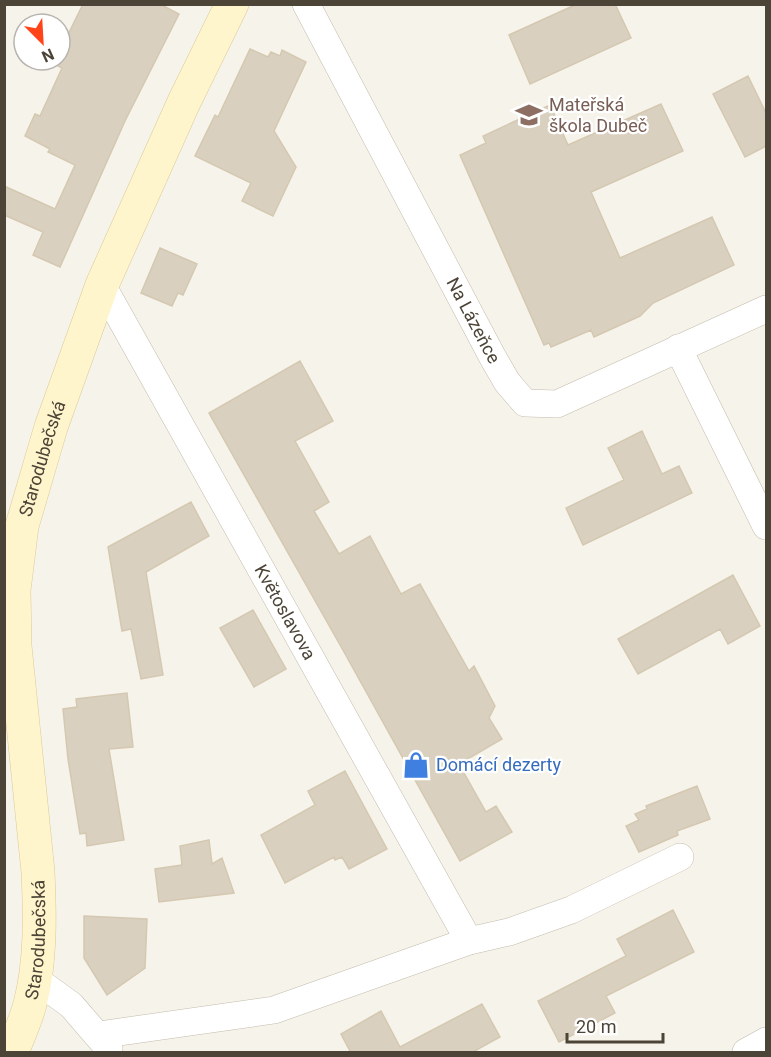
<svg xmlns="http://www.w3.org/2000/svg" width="771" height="1057" font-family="Roboto,sans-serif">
  <rect width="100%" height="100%" fill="#f6f3ea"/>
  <path fill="#d9d0bf" stroke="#d5c8b1" stroke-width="1.5" d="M83,4h77l19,10 -54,107 -65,146 -27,-12 10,-23 -39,-17v-29l51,23 20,-44 -27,-13 2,-3 -25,-13 10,-22 5,2 22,-48 -8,-4 2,-4h4v-9z
    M577,4h38l16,34 -101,46 -21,-49z
    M250,49l18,8 3,-5 9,4 2,-6 24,12 -32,69 22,36 -23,49 -31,-15 9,-18 -56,-27 20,-41 3,2z
    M748,76l18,37v33l-21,11 -32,-63z
    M661,104l22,47 -92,41 29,66 92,-41 22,48 -81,38 -13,13 -46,21 -3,-7 -40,17 -2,-4 -5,2 -84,-190 26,-12 -3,-7 67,-31 18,40z
    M160,248l37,16 -14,31 -5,-2 -6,13 -31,-13z
    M300,361l33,60 -38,20 34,61 -15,9 25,43 31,-18 31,58 19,-10 49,87 5,-5 21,40 -6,12 13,21 -43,25 27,48 10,-6 16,26 -52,29 -116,-209 -135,-239z
    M642,431l20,43 17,-8 13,27 -109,52 -17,-37 58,-28 -16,-32z
    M191,502l18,34 -63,36 17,103 -22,4 -10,-50 -9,2 -14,-84z
    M733,575l27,51 -32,18 -8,-15 -82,45 -20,-35z
    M253,610l33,59 -32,18 -34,-59z
    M127,693l6,54 -24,2 15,91 -37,6 -1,-13 -6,1 -12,-75 -5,-50 14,-2 -1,-8z
    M345,771l42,78 -38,20 -7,-12 -7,3 -1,-3 -49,26 -24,-48 54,-30 -7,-14z
    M697,786l13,33 -33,12 1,4 -39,17 -13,-26 13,-6 -4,-6 12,-5 -1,-3z
    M209,840l3,24 10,-6 12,35 -75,9 -4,-33 27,-4 -2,-19z
    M673,910l21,42 -88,44 9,17 -56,29 -21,-41 88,-45 -9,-17z
    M84,916l63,3 -2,49 -38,27 -23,-37z
    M482,1004l18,33 -29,16h-120l-10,-19 40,-23 19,36z"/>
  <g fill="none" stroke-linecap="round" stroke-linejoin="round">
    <defs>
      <g id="street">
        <path id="s1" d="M306,4l186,352 15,26 18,21 32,1 209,-95"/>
        <path id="s2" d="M102,285l367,656"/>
        <path d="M678,348l88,178"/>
        <path d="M35,979l36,26 38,44"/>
        <path d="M99,1035l175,-25 195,-69 40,-9 62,-22 109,-53"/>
        <path d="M746,1052l20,-11"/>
      </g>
      <g id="secondary">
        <path id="s3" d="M12,1052c6,-15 14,-32 18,-48 11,-42 10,-89 8,-132l-23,-226 -1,-56 8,-64 29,-99 51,-142 82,-183 48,-98"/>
      </g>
    </defs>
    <use href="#street" stroke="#c3bcac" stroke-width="28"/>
    <use href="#secondary" stroke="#daca97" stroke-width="34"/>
    <use href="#street" stroke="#fff" stroke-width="27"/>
    <use href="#secondary" stroke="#fff5cc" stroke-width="33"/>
  </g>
  <defs>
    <symbol id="school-bare" viewBox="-9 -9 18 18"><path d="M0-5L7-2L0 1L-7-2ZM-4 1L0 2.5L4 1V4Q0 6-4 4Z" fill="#8d6e63" stroke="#fff" stroke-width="2.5" paint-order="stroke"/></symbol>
    <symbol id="shop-bare" viewBox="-9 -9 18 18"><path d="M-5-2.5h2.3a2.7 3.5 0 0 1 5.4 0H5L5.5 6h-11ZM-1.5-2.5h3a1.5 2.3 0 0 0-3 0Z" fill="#3f7fe0" stroke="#fff" stroke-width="2.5" paint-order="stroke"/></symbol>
  </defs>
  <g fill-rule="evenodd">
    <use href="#school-bare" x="510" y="96" width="38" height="38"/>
    <use href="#shop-bare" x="397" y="746" width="38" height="38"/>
  </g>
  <g text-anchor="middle" stroke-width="4.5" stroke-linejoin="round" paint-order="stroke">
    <g font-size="18" fill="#785e54" stroke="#fff" text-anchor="start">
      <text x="549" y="111">Mateřská<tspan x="549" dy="21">škola Dubeč</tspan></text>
    </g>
    <g font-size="18" fill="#4c4437" stroke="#fff">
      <text dy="6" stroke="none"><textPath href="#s1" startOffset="358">Na Lázeňce</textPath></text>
      <text dy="6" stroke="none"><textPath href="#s3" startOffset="602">Starodubečská</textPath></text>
      <text dy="6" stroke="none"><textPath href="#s2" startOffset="375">Květoslavova</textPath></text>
      <text dy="6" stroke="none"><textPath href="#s3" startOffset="116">Starodubečská</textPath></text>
    </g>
    <g font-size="18" fill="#366cbe" stroke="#fff" text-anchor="start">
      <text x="436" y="771">Domácí dezerty</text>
    </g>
  </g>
  <rect width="771" height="1057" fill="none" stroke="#4c4437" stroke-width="12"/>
  <g transform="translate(42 42) rotate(156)"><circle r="28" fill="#ffffff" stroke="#b7b4af" stroke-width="1.5"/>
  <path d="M0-4.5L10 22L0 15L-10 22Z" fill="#ff4419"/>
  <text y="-9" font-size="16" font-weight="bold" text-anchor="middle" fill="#4c4437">N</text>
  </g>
  <path d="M567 1033v9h96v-9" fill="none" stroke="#4c4437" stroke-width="3"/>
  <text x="576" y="1033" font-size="18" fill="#4c4437" stroke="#ffffff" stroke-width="4.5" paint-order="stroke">20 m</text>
</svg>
